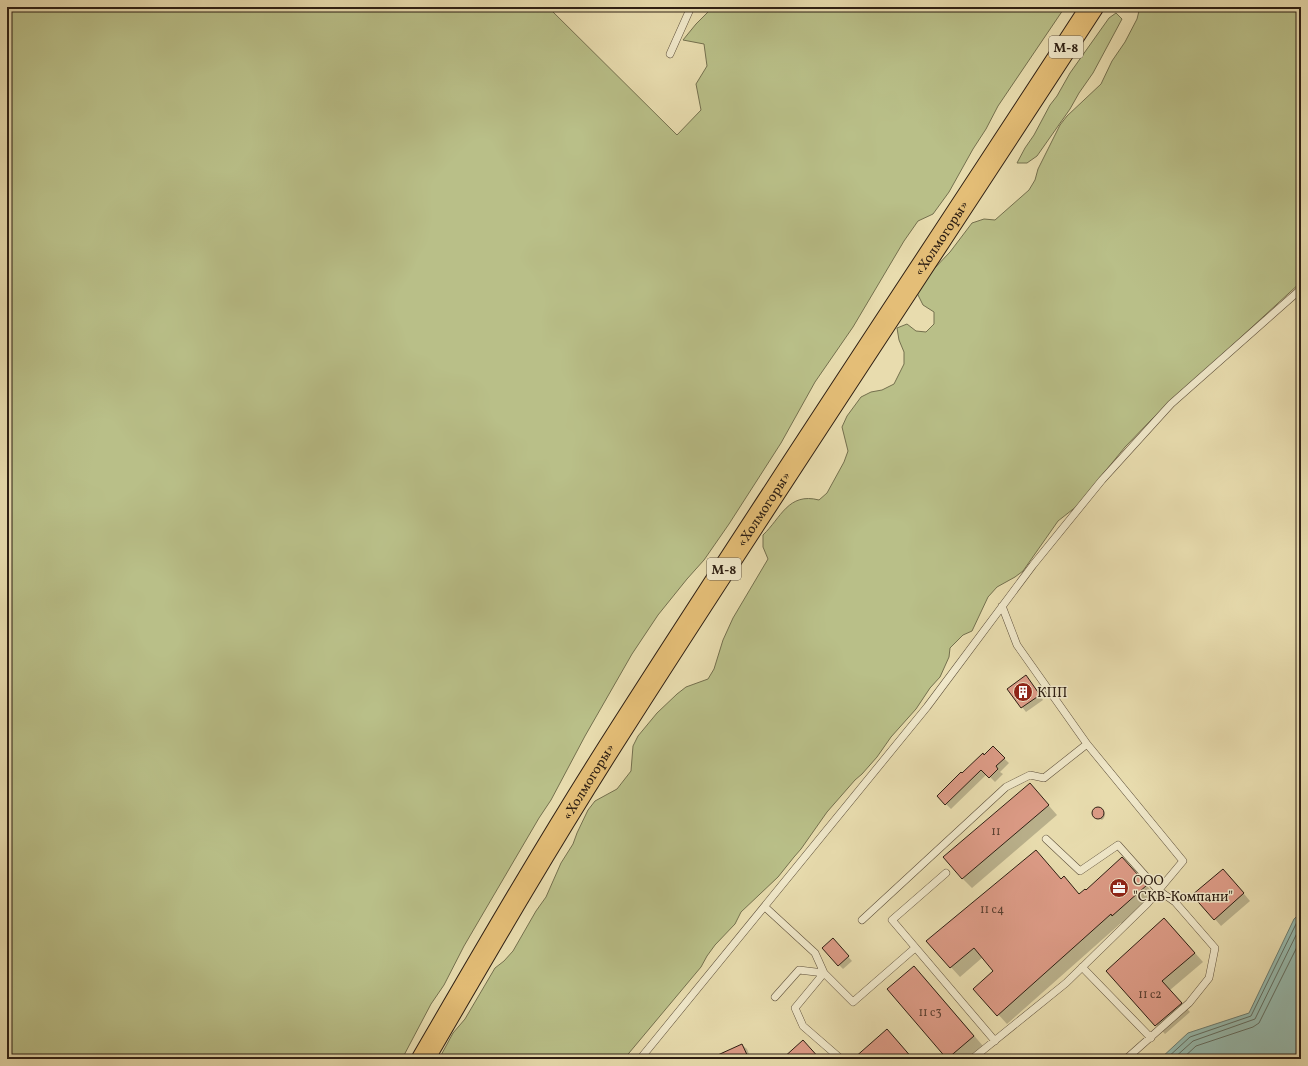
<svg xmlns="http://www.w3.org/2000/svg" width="1308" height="1066" font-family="Vollkorn,serif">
  <rect width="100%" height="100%" fill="#e8dcae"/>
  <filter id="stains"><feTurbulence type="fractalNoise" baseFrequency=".005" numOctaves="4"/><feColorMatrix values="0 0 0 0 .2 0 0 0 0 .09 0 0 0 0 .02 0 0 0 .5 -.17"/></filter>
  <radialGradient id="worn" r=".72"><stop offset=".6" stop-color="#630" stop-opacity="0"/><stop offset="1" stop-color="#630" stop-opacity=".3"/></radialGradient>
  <path fill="#b9bf88" stroke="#74704e" d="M7,7h541l129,128 24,-25 -5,-26 11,-18 -3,-22 -21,-4 13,-16 17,-17h352l-67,99 -12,23 -13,20 -24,43 -16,22 -15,7 -14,20 -51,86 -38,55 -34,61 -52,81 -25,36 -17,19 -29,36 -26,39 -47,82 -34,64 -12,18 -75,128 -20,39 -13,19 -29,55h-395z
    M1140,7h161v275l-149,137 -27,28 -48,59 -19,15 -35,50 -8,6 -18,10 -9,10 -16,34 -9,4 -13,13 -1,9 -9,20 -10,11 -14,21 -25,28 -14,20 -15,17 -7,6 -28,32 -26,37 -7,8 -16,20 -37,35 -6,12 -20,21 -8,11 -6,11 -77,92h-185l14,-26 12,-14 30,-51 9,-7 9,-10 23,-40 10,-14 15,-34 12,-19 4,-11 11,-23 7,-9 22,-12 14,-18 2,-25 5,-10 19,-23 20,-19 9,-7 22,-8 6,-10 9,-29 10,-22 35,-59 -5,-12v-12c18,-17 25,-43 56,-35l8,-7 17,-31 4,-11 -6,-24 5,-11 14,-19 10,-5 11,-2 12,-6 10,-20v-12l-5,-12 -2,-12 10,-4 9,7 10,1 8,-8v-12l-11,-7 -6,-12 14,-21 19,-20 22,-29 12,-4 11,1 34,-30 6,-10 3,-11 22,-44 7,-9 34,-32 11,-23 13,-19 12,-23z
    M1116,13l6,6 -29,54 -14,20 -9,16 -33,47 -10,7h-10l8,-15 9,-13 16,-30 7,-9 13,-23 39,-55z"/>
  <path fill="#97bbaf" stroke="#6d7d71" d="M1301,912v147h-141l28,-26 61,-20 45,-94z"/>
  <path fill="#0003" d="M1030,681l13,19 -17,12 -18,-23z
    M993,748l16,15 -9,9 3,2 -8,8 -8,-8 -36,35 -13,-13z
    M1030,784l27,31 -85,73 -9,-9z
    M1099,808l5,4 1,3 -1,3 -2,2 -8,-4 -1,-5 2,-2z
    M1036,851l26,29 2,-2 16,17 51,-27 24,27 -33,29 -1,-1 -114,101 -32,-35 20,-18 -12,-14 -23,20 -33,-36z
    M1230,877l20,24 -29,25 -6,-7z
    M1173,928l30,34 -33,28 20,22 -25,22 -58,-63z
    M837,944l15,17 -9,8 -4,-4z
    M923,976l60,70 -16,13h-19l-60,-70z
    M742,1045l5,4 4,10h-39z"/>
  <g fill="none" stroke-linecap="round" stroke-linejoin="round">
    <path stroke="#636e62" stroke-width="1" d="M1166,1059l24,-22 61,-21 46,-94 4,-5
      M1173,1059l20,-18 62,-22 46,-94
      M1182,1059l14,-13 57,-19 6,-4 42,-84"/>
  </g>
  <path fill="#dc9b86" stroke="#2f2014" d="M1026,675l14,20 -19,13 -14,-19z
    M993,746l12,12 -9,8 2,3 -9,9 -8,-8 -36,35 -8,-9 24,-24 1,1 21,-20 1,2z
    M1030,783l19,22 -87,74 -19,-22z
    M1092 813a6 6 0 1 1 12 0a6 6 0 1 1-12 0Z
    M1036,850l25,29 3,-3 15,18 6,-5 1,1 36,-33 25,28 -35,31 -1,-2 -114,102 -24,-27 20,-18 -19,-23 -24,20 -24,-27z
    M1223,869l21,24 -30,27 -22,-25z
    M1164,918l31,35 -33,28 20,22 -27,23 -49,-55z
    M833,938l16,18 -11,10 -16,-18z
    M914,966l60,70 -27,23 -60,-70z
    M887,1029l26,30h-60z
    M803,1040l17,19h-38z
    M742,1044l7,15h-40z"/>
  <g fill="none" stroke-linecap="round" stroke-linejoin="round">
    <defs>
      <path id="service" d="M670,54l21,-47
        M1046,839l34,32 38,-26 40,45 17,12 40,46 -6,30 -20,25 -63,56
        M946,873l-54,47 103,121
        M765,907l50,46 9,20 -29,35 8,18 38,33
        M862,920l144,-133 24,-12 14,3 43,-34
        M1082,967l69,71
        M775,997l24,-27 25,3 29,29 62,-54
        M640,1059l287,-352 106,-142 69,-85 69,-76 130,-115
        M972,1059l94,-76 81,-79 36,-43 -96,-117 -70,-99 -15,-39"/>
      <g id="trunk">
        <path id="s1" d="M423,1059c65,-112 130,-224 200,-333 154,-241 313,-479 469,-719"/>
      </g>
    </defs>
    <use href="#service" stroke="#5d4f3a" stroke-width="8"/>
    <use href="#trunk" stroke="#2f2014" stroke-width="24"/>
    <use href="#service" stroke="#f0e8ca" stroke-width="7"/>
    <use href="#trunk" stroke="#e4be77" stroke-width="22"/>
  </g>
  <defs>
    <symbol id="building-disc" viewBox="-11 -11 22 22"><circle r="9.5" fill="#8f2418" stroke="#f0e8ca"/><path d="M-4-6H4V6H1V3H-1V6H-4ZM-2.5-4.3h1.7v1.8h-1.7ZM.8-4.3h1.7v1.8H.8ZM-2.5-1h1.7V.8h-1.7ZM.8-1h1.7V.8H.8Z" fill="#fff"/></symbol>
    <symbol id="office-disc" viewBox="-11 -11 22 22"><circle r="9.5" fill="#8f2418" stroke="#f0e8ca"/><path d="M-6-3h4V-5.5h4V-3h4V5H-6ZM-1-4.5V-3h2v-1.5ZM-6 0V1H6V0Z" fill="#fff"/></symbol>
  </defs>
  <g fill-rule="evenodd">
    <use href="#building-disc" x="1012" y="681" width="22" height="22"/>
    <use href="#office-disc" x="1108" y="877" width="22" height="22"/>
  </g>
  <g text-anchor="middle" stroke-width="3" stroke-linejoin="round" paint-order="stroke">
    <g font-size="12" fill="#5a3f30">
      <text x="996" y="835">11</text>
      <text x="992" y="913">11 с4</text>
      <text x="1150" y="998">11 с2</text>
      <text x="930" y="1016">11 с3</text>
    </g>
    <g fill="#f0e8ca" stroke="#695c4b" stroke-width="1">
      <rect x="1049" y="36" width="34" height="22" rx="3"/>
      <rect x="707" y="558" width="34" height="22" rx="3"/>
    </g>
    <g font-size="13" font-weight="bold" fill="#2f2014">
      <text x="1066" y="52">М-8</text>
      <text x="724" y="574">М-8</text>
    </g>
    <g font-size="14" fill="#2f2014" stroke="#f0e8ca">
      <text dy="5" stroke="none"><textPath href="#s1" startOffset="971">«Холмогоры»</textPath></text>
      <text dy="5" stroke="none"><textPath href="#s1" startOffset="647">«Холмогоры»</textPath></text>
      <text dy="5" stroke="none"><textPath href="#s1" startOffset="323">«Холмогоры»</textPath></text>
    </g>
    <g font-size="14" fill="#2f2014" stroke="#f0e8ca" text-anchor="start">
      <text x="1037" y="697">КПП</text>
      <text x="1133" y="885">ООО<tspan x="1133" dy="16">"СКВ-Компани"</tspan></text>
    </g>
  </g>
  <rect width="1308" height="1066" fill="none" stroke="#e8dcae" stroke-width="24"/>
  <rect x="8" y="8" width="1292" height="1050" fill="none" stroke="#2f2014" stroke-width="2"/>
  <rect x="12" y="12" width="1284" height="1042" fill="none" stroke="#2f2014"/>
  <rect width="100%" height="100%" filter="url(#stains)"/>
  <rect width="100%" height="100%" fill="url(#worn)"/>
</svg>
